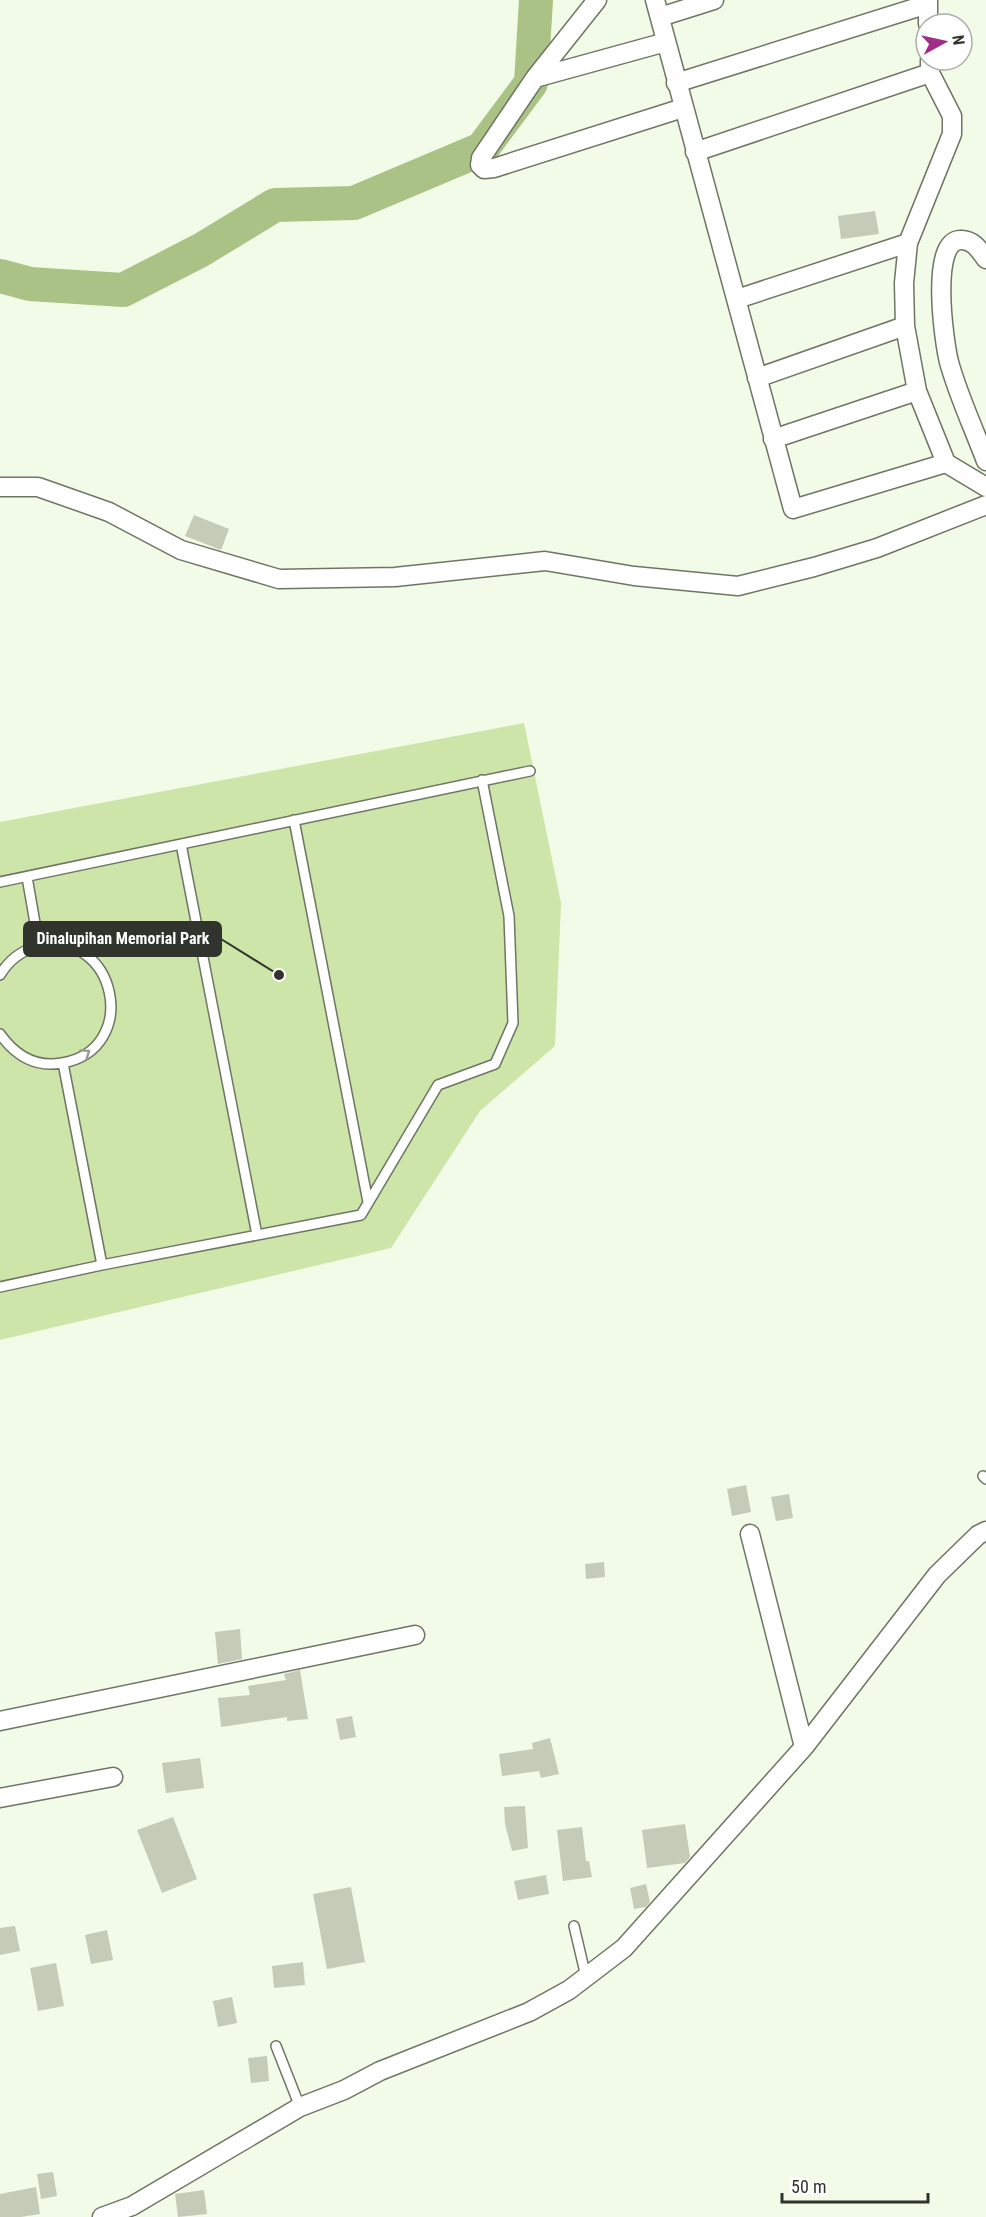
<svg xmlns="http://www.w3.org/2000/svg" width="986" height="2217" font-family="'Roboto Condensed',sans-serif">
  <rect width="100%" height="100%" fill="#f2fbe7"/>
  <path fill="#cde5a9" d="M524,723l37,180 -6,143 -75,65 -89,137 -391,92v-518z"/>
  <g fill="none" stroke-linecap="round" stroke-linejoin="round">
    <path stroke="#aac285" stroke-width="34" d="M0,276l30,8 93,6 78,-40 74,-45 79,-2 128,-54 49,-66 5,-83"/>
  </g>
  <path fill="#c4ccb8" d="M875,211l4,23 -38,5 -3,-23z
    M194,515l35,14 -8,21 -36,-14z
    M746,1485l5,27 -19,4 -5,-27z
    M789,1494l4,24 -17,3 -5,-24z
    M604,1562l1,15 -19,2 -1,-15z
    M240,1629l2,30 -24,5 -3,-32z
    M300,1670l8,49 -21,2v-4l-66,10 -3,-29 32,-3 -2,-9 38,-6 -2,-6z
    M352,1716l4,21 -16,3 -4,-21z
    M550,1738l9,36 -18,4 -2,-7 -37,5 -3,-22 34,-5 -1,-6z
    M200,1758l4,30 -38,5 -4,-30z
    M525,1806l3,42 -16,3 -7,-27 -1,-17z
    M173,1817l24,62 -35,14 -25,-63z
    M685,1824l5,33 -5,6 -38,5 -5,-38z
    M582,1827l4,34h3l3,16 -29,4 -6,-51z
    M546,1875l3,19 -31,6 -4,-19z
    M646,1884l4,18 -4,5 -12,2 -4,-21z
    M351,1887l14,75 -38,7 -14,-75z
    M15,1926l5,25 -20,4v-27z
    M107,1930l6,30 -22,4 -6,-29z
    M303,1962l2,23 -31,3 -2,-22z
    M56,1963l8,43 -26,5 -8,-43z
    M232,1997l5,26 -19,4 -5,-26z
    M267,2056l2,25 -18,2 -3,-25z
    M53,2172l4,24 -16,3 -4,-25z
    M36,2187l4,27 -19,3h-21v-23z
    M204,2190l3,24 -29,3 -3,-23z"/>
  <g fill="none" stroke-linecap="round" stroke-linejoin="round">
    <defs>
      <path id="lane" d="M294,820l74,382
        M181,844l76,391
        M27,877l12,69
        M0,882l530,-111
        M0,975c9,-15 22,-25 39,-29 77,-17 103,103 23,117 -27,5 -47,-8 -62,-29
        M63,1063l39,202
        M0,1287l102,-22 259,-50 77,-130 57,-21 18,-41 -4,-107 -27,-136
        M983,1476l3,3
        M574,1926l12,51
        M276,2046l24,61"/>
      <path id="street" d="M655,0l138,509 153,-46 40,24
        M928,0v24
        M660,17l54,-17
        M666,42l-131,36 -54,80 -1,7 4,4 10,-1 189,-60
        M930,60v13l22,43v18l-44,109 -4,40 1,43 12,65 29,72
        M535,78l62,-78
        M676,83l252,-79
        M695,152l235,-79
        M986,259c-7,-9 -11,-18 -24,-19 -33,-3 -18,102 -13,122 9,33 25,67 37,99
        M737,299l171,-56
        M757,378l148,-52
        M773,439l144,-48
        M0,487h38l71,25 72,38 98,29 116,-2 150,-16 89,15 104,10 76,-19 63,-19 109,-43
        M750,1534l54,213
        M0,1721l415,-86
        M0,1798l113,-21
        M102,2217l30,-11 168,-99 44,-17 36,-19 149,-59 40,-22 55,-42 180,-201 133,-172 41,-40 8,-4"/>
    </defs>
    <use href="#lane" stroke="#6e7564" stroke-width="12"/>
    <use href="#street" stroke="#6e7564" stroke-width="21"/>
    <use href="#lane" stroke="#fff" stroke-width="9"/>
    <use href="#street" stroke="#fff" stroke-width="18"/>
  </g>
  <defs><path id="oneway-chevron" d="M-2-3.5L2.5 0L-2 3.5" fill="none" stroke-width="1.6" stroke-linecap="round" stroke-linejoin="round" transform="scale(1.5)"/></defs>
  <use stroke="#989a96" href="#oneway-chevron" transform="translate(86 1053) rotate(-35)"/>
  <path fill="none" stroke="#30342c" stroke-width="2" d="M279 975L221 939"/>
  <circle fill="#30342c" stroke="#fff" stroke-width="2" cx="279" cy="975" r="6"/>
  <rect fill="#30342c" stroke="#30342c" stroke-width="2" x="24" y="922" width="197" height="34" rx="6"/>
  <g font-size="16" text-anchor="middle" font-weight="bold" fill="#fff">
    <text x="123" y="944">Dinalupihan Memorial Park</text>
  </g>
  <g transform="translate(944 42) rotate(82)"><circle r="28" fill="#ffffff" stroke="#acaeab" stroke-width="1.5"/>
  <path d="M0-4.5L10 22L0 15L-10 22Z" fill="#a12d87"/>
  <text y="-9" font-size="16" font-weight="bold" text-anchor="middle" fill="#30342c">N</text>
  </g>
  <path d="M782 2193v9h146v-9" fill="none" stroke="#30342c" stroke-width="3"/>
  <text x="791" y="2193" font-size="18" fill="#30342c" stroke="#ffffff" stroke-width="4.5" paint-order="stroke">50 m</text>
</svg>
